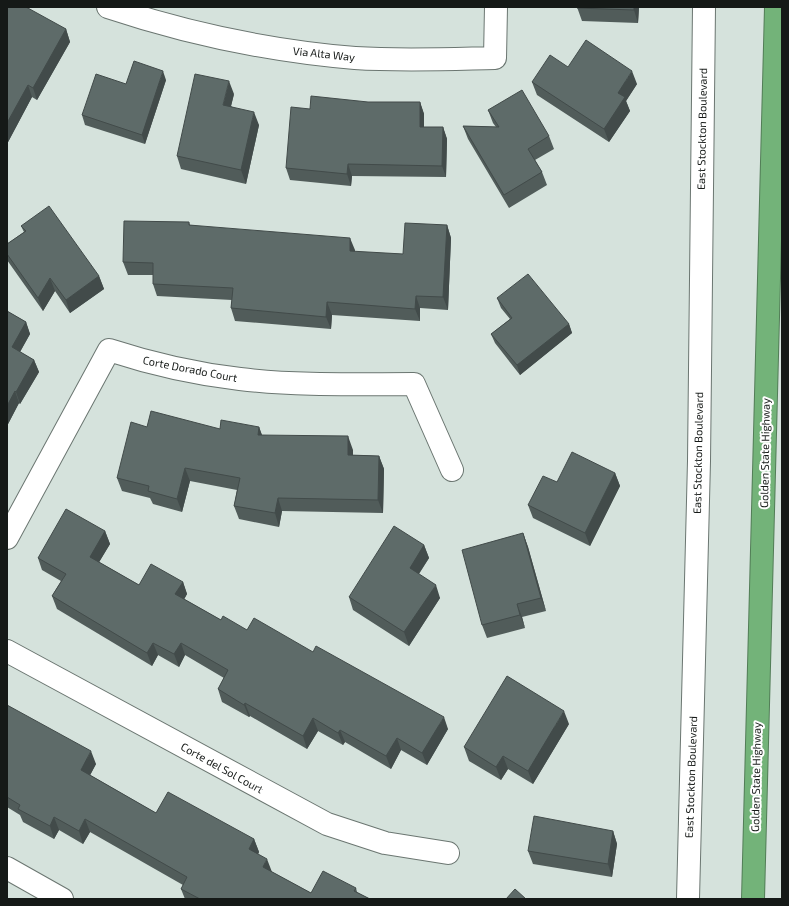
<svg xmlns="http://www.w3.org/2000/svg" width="789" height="906" font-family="'Exo 2',sans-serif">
  <rect width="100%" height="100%" fill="#d5e2dc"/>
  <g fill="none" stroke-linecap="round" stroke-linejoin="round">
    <defs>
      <path id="minor" d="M108,7c81,27 163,44 247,51 47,3 94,1 140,0l1,-51
        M7,538l102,-188c43,14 87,24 131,29 58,7 116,5 174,5l38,86
        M7,651l320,173 58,19 63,10
        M7,868l55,31
        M688,899l11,-438 5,-454"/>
      <path id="highway" d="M753,899l23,-892"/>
    </defs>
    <use href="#minor" stroke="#6b7671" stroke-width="24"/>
    <use href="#highway" stroke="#527d57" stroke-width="24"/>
    <use href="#minor" stroke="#fff" stroke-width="22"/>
    <use href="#highway" stroke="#73b379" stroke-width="22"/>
  </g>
  <path fill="#515c5a" d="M7,7l59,22 4,13 -33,58 -5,-3 -25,47z
    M577,7h62l-1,16 -56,-2z
    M568,67l69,17 -11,17 4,10 -21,31 -72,-47 -5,-13z
    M166,80l-21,64 -60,-19 -3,-10 44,-31z
    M234,94l-3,12 28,19 -13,59 -65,-15 -4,-13z
    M368,102h52l4,12v13h19l4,12 -1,38 -94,-1 -1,10 -61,-6 -4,-12 24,-59z
    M488,110l61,26 5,13 -19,11 7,12 5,13 -38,23 -41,-69 -5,-13 33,1 -3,-4z
    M189,222l1,3 165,25v2l48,2 44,-29 4,13 -3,72 -28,-2v13l-88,-6 -1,14 -96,-8 -4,-13 1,-8 -75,-4 -4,-12v-9h-25l-5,-13z
    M21,226l78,50 5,13 -34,24 -15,-22 -12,20 -36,-51v-16l17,-12z
    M497,298l72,26 3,9 -52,42 -25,-32 -4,-9 19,-15 -9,-11z
    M7,311l19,11 4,12 -10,18 14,8 5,12 -19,32 -1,-1 -12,23z
    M147,427l73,2 39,-2 3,8 91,15v5l26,1 5,13 -1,44 -101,-2 -3,16 -40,-8 -5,-13 3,-16 -47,-9 -8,31 -29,-8 -3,-6 -28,-7 -5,-13z
    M615,473l5,13 -30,60 -57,-28 -5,-13z
    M105,531l5,13 -11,18 40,23 44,-3 4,12 -3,5 37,21 26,10 201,99 -21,36 -26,-15 -10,19 -46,-27 -2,3 -25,-14 -11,18 -57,-33 -1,1 -27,-15 -4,-13 6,-11 -39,-23 -6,12 -21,-12 -6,11 -95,-57 -5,-13 9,-15 -19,-11 -4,-12z
    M523,533l5,14 18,64 -24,6 3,11 -38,10 -5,-13z
    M424,545l5,13 -10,16 21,24 -31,48 -56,-36 -4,-13z
    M7,705l89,59 -6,11 66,38 98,26 5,13 -1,2 14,18 39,21 45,-5 1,4 13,7h-185l-4,-10 2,-4 -93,-53 -7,12 -24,-14 -5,9 -31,-17 -3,-7 -13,-8z
    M569,724l-36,60 -25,-15 -7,11 -32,-19 -5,-14z
    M613,831l4,13 -5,33 -79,-13 -5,-13z"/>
  <path fill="#424b4a" d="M634,7h5l-1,16 -4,-13z
    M66,29l4,13 -33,58 -4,-12z
    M163,71l3,9 -21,64 -3,-9z
    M632,71l5,13 -11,17 4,10 -21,31 -5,-13 14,-36z
    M229,81l5,13 -6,24 -5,-13z
    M28,85l4,12 -25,47v-21z
    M420,102l4,12v24l-4,-11z
    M254,112l5,13 -13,59 -5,-14z
    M443,127l4,12 -1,38 -4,-11z
    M348,164l4,12 -1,10 -4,-12z
    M447,225l4,13 -3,72 -5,-13z
    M350,238l5,12 -1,14 -4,-13z
    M99,276l5,13 -34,24 -4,-13z
    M50,278l5,13 -12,20 -5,-13z
    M416,296l4,12v13l-5,-12z
    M327,302l5,13 -1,14 -5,-12z
    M26,322l4,12 -14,25 -4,-12z
    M569,324l3,9 -52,42 -3,-10z
    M34,360l5,12 -19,32 -4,-12z
    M15,391l4,12 -12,23v-20z
    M259,427l5,14 -6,-6z
    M348,436l5,14v18l-5,-13z
    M379,456l5,13 -1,44 -5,-13z
    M185,468l5,13 -8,31 -5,-13z
    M615,473l5,13 -30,60 -5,-13z
    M278,498l4,13 -3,16 -4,-14z
    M105,531l5,13 -15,25 -5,-12z
    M523,533l5,14 18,64 -5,-13z
    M424,545l5,13 -15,23 -4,-13z
    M183,582l4,12 -7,13 -5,-13z
    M436,585l4,13 -31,48 -5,-14z
    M517,604l5,13 3,11 -5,-13z
    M153,643l5,12 -6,11 -5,-13z
    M181,643l4,12 -6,12 -5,-13z
    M245,703l5,13 -1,1 -5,-12z
    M564,711l5,13 -36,60 -5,-13z
    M444,717l4,12 -21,36 -5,-12z
    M313,718l5,13 -11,18 -4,-13z
    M340,730l5,12 -2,3 -5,-12z
    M397,738l4,12 -10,19 -5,-13z
    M91,751l5,13 -10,19 -5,-13z
    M503,756l5,13 -7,11 -5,-13z
    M54,817l5,13 -5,9 -4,-13z
    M85,819l5,13 -7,12 -4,-13z
    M613,831l4,13 -5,33 -4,-13z
    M254,839l5,13 -5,10 -5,-13z
    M267,859l5,13 -4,8 -5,-13z"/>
  <path fill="#5e6b69" stroke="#424b4a" d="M7,7h19l40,22 -33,59 -5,-3 -21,38z
    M577,7h57v3l-57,-2z
    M586,40l46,31 -14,22 7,4 -21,32 -72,-47 18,-27 18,12z
    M134,61l29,10 -21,64 -60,-20 14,-41 30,10z
    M195,74l34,7 -6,24 31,7 -13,58 -64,-14z
    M522,90l27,46 -21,13 14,23 -38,23 -41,-69 36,1 -11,-17z
    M311,96l57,6h52v25h23l-1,39 -94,-2 -1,10 -61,-6 5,-61 19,2z
    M49,206l50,70 -33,24 -16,-22 -12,20 -31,-44v-10l19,-13 -5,-5z
    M124,221l65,1v3l161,13v13l53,3 2,-31 42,2 -4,72 -27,-1 -1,13 -88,-7 -1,15 -95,-9 2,-20 -80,-4v-21l-30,-1z
    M528,274l41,50 -52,41 -26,-31 21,-16 -15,-20z
    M7,311l19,11 -14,25 22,13 -18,32 -1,-1 -8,15z
    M151,411l69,18 1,-9 38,7 -1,8 90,1v19l31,1 -1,44 -100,-2 -3,15 -41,-7 6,-28 -55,-10 -8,31 -29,-8 1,-5 -32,-8 14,-56 16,5z
    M572,452l43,21 -30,60 -57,-28 15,-29 14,6z
    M66,509l39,22 -15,26 49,28 12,-21 32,18 -8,12 46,26 2,-4 24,14 7,-12 59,34 3,-6 128,71 -22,36 -25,-15 -11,18 -46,-26 -2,3 -25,-15 -10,18 -58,-33 -1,2 -26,-16 10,-19 -47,-27 -7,11 -21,-11 -6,10 -95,-57 14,-22 -28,-16z
    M394,526l30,19 -14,23 26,17 -32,47 -55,-35z
    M523,533l18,65 -24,6 3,11 -38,10 -20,-75z
    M507,676l57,35 -36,60 -25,-15 -7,11 -32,-20z
    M7,705l84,46 -10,19 75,43 12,-21 86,47 -5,10 18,10 -4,8 48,26 12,-22 33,17 -2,3 16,8h-153l-1,-1v1h-16l-19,-10 6,-12 -102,-58 -6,12 -25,-14 -4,9 -32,-17 2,-4 -13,-8z
    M534,816l79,15 -5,33 -80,-13z
    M515,889l11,10h-20z"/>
  <g text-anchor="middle" stroke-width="4" stroke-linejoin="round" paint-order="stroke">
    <g font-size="11" fill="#151917" stroke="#fff">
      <text transform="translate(324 54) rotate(6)" y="4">Via Alta Way</text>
      <text transform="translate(702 129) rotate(-89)" y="4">East Stockton Boulevard</text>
      <text transform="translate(190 369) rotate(11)" y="4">Corte Dorado Court</text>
      <text transform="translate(698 453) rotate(-89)" y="4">East Stockton Boulevard</text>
      <text transform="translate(765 453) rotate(-89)" y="4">Golden State Highway</text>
      <text transform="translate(222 768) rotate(29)" y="4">Corte del Sol Court</text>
      <text transform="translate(691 777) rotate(-88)" y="4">East Stockton Boulevard</text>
      <text transform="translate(756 777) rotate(-89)" y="4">Golden State Highway</text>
    </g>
  </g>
  <rect width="789" height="906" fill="none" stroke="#151917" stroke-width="16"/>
</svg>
